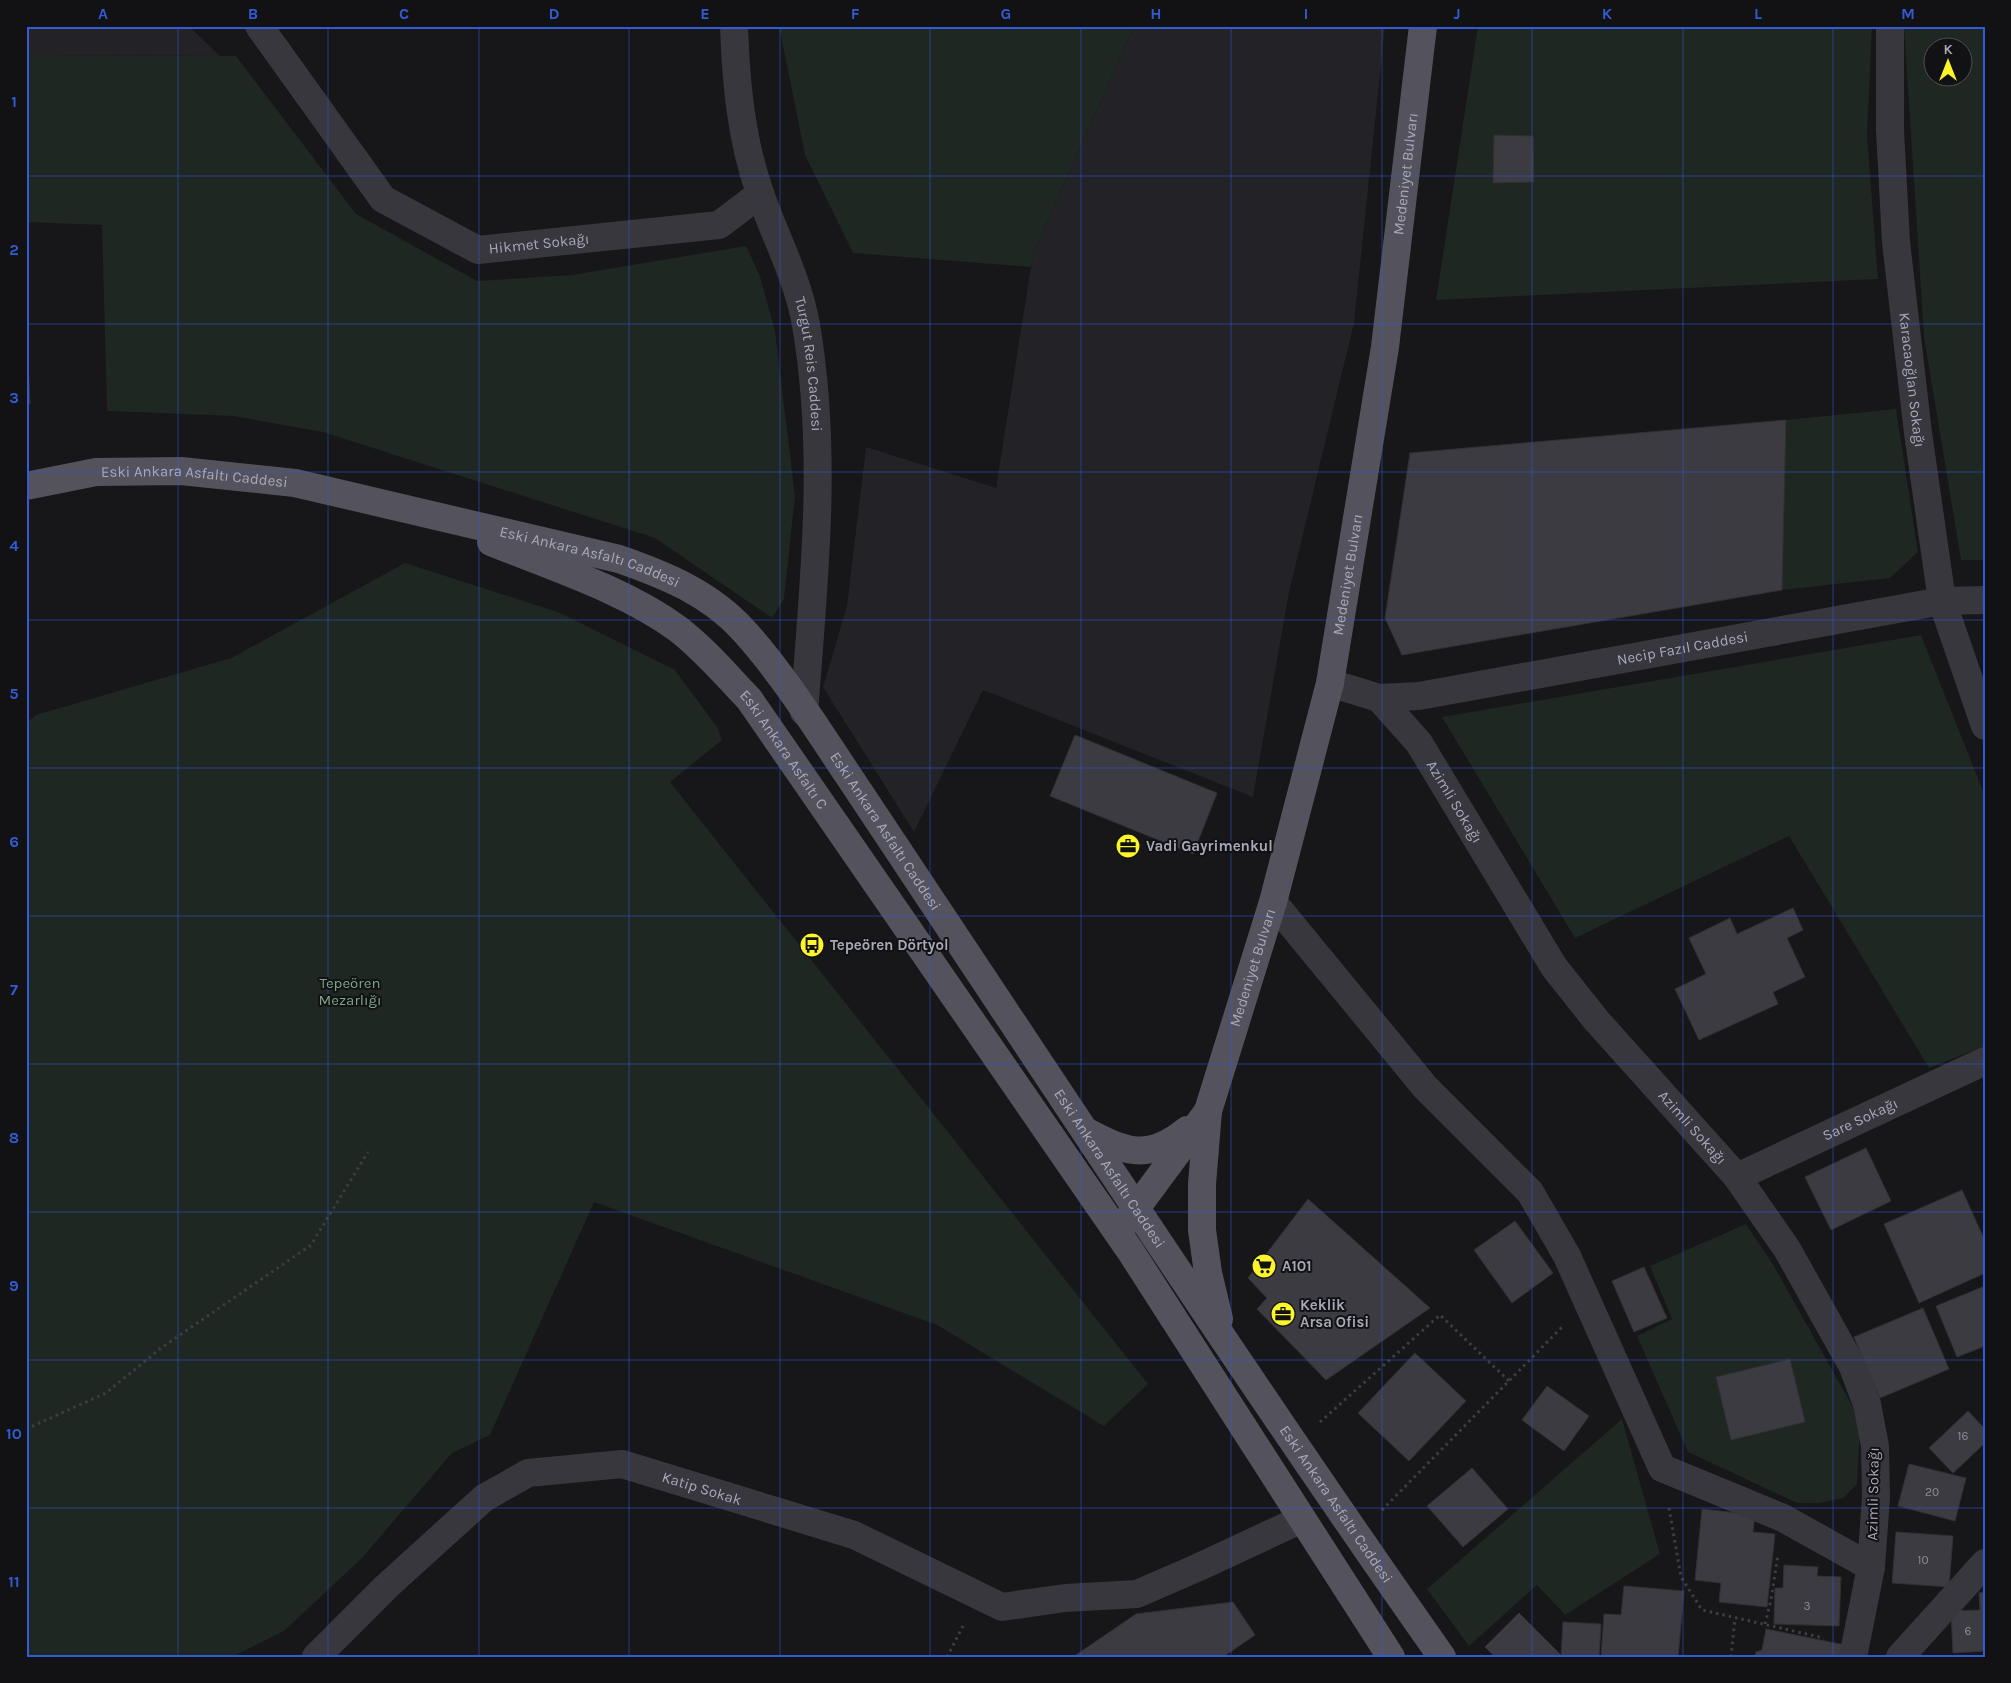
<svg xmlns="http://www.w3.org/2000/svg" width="2011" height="1683" font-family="Karla,sans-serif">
  <rect width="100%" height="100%" fill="#171618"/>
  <path fill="#232226" d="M26,26h163l31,30 -194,-1z
    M1134,26h251l-31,297 -65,269 -36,205 -270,-107 -69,142 -91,-145 24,-81 19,-159 130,41 37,-234z"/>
  <path fill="#1e2721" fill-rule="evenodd" d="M779,26h355l-101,228 -2,13 -178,-14 -48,-98z
    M1478,26h394l-5,109 11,144 -442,21z
    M1904,26h81v534h-24l-37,-223zM1934,48h30v30h-30z
    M26,55l210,1 120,158 121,67 95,-6 174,-29 14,30 15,55 20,165 -11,103 -12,19 -117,-80 -332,-106 -90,-16 -126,-5 -5,-186 -76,-3z
    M1896,409l22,143 -28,26 -108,12 4,-170z
    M405,563l153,49 117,58 42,57 5,13 -52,42 478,602 -44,42 -167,-101 -343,-123 -104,233 -38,18 -90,105 -78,73 -52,26h-206v-934l10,-8 195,-57z
    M1921,635l64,161v250l-56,22 -140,-232 -214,102 -133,-221z
    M1746,1224l28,42 80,143 6,16 -3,59 -14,14 -23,5h-23l-109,-51 -51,-116 35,-17 -22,-53z
    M1622,1419l38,135 -95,61 -28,-30 -68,61 -42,-57z"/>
  <path fill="#3c3b41" stroke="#313035" d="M1494,135l39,1 1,46 -41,1z
    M26,323l4,81h-4z
    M1786,420l-4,170 -380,65 -17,-37 25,-165z
    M1075,735l142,58 -24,61 -143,-58z
    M1793,908l10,22 -16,8 18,39 -32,15 5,12 -79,36 -24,-51 31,-15 -17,-36 41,-20 7,16z
    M1866,1148l25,53 -60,29 -26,-53z
    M1962,1190l23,51v32l-66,30 -35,-79z
    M1308,1199l122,109 -104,72 -69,-71 10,-11 -19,-20z
    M1515,1221l38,52 -41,30 -38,-53z
    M1644,1267l23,51 -33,14 -22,-51z
    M1985,1286v60l-28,11 -21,-51z
    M1923,1308l26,61 -69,29 -26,-61z
    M1415,1353l51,48 -57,60 -51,-48z
    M1790,1359l15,63 -74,18 -15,-63z
    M1547,1386l42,30 -25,35 -42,-31z
    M1968,1411l17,18v14l-32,30 -24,-25z
    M1909,1464l57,14 -11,43 -57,-15z
    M1472,1468l36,41 -45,38 -36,-41z
    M1702,1509l53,6 -2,17 22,2 -8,73 -48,-5 2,-19 -26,-3z
    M1896,1532l57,4 -4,51 -57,-4z
    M1784,1565l34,2 -1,9 24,1 -2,49 -65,-2 1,-36h8z
    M1624,1586l60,5 -6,66h-77l3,-43 17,1z
    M1985,1592v59l-32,2 -2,-42 29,-1 -1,-17z
    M1233,1602l22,33 -32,22h-150l63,-43z
    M1519,1613l43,43 -1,1h-66l-10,-10z
    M1563,1622l38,2 -2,33h-38z
    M1766,1629l79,16 -2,12h-88l1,-5 6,-2z"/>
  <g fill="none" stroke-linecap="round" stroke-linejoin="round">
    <path stroke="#3d3d45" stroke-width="3" stroke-dasharray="2.5 4" stroke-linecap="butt" d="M1320,1422l120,-107 69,66
      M26,1429l80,-36 55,-45 150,-103 57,-93
      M1669,1508l12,69 21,33 122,28
      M1382,1510l180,-183
      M1765,1624l6,-24 7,-46
      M947,1657l16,-31
      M1731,1657l4,-39"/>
    <g stroke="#38373e" stroke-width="28">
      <path id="s1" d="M259,26l124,173 95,51 241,-25 41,-31"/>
      <path id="s2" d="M734,26c2,57 7,113 26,167 15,44 38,85 46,132 22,128 8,257 -2,387"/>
      <path id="s3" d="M1890,26v104l6,112 22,191 24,168 43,125"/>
      <path id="s4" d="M1330,683l49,15 40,45 135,224 42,53 141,157 50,72 66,118 14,37 8,42 1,51 -5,70 -18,90"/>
      <path id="s5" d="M1379,698l40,-2 523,-95 43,-1"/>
      <path d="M1273,902l152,185 105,105 37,64 95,212 121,50 88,49"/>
      <path id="s6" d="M1737,1177l248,-116"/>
      <path id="s7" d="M316,1657l71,-71 97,-88 44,-25 94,-9 232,71 148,72 63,-9 72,-4 62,-27 103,-48"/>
      <path d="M1900,1657l85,-94"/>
    </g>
    <g stroke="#54535d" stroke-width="28">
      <path id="s8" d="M26,486l70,-14 85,-1 114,12 324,76c46,16 91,34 125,72 39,43 73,98 106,147 45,68 90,135 135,203 150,226 300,453 457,676"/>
      <path id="s9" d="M491,542c61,25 134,48 187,87 26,20 48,46 71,70l382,553 260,405"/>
      <path d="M1085,1131c40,21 63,31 102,-1"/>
      <path d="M1126,1222l82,-111"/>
      <path id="s10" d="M1219,1319l-11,-46 -6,-43v-46l6,-73 65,-209 57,-219 55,-336 38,-321"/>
    </g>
  </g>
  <path fill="none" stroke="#325cd3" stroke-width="1" stroke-opacity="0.55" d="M178,26v1631M328,26v1631M479,26v1631M629,26v1631M780,26v1631M930,26v1631M1081,26v1631M1231,26v1631M1382,26v1631M1532,26v1631M1683,26v1631M1833,26v1631M26,176h1959M26,324h1959M26,472h1959M26,620h1959M26,768h1959M26,916h1959M26,1064h1959M26,1212h1959M26,1360h1959M26,1508h1959"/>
  <defs>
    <symbol id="office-disc" viewBox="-11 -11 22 22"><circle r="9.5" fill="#fcf52a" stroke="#121113"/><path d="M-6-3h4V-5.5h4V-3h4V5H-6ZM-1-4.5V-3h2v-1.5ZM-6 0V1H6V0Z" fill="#111"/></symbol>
    <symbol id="bus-disc" viewBox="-11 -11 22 22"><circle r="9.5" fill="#fcf52a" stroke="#121113"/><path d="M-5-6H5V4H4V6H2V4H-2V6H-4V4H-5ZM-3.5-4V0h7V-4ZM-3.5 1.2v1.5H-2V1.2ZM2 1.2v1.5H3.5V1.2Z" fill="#111"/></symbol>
    <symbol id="supermarket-disc" viewBox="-11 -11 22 22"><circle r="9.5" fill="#fcf52a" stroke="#121113"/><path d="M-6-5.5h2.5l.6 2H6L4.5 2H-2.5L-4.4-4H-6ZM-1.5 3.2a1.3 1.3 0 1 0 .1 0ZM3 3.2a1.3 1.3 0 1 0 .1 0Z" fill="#111"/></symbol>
  </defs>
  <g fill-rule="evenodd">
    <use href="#office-disc" x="1114" y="832" width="28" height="28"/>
    <use href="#bus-disc" x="798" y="931" width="28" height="28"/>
    <use href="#supermarket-disc" x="1250" y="1252" width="28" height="28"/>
    <use href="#office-disc" x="1269" y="1300" width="28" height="28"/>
  </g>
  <g text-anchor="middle" stroke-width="4" stroke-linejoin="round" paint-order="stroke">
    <g font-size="12" fill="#8c8d9b">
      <text x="1963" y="1440">16</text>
      <text x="1932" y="1496">20</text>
      <text x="1923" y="1564">10</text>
      <text x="1807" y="1610">3</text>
      <text x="1968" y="1635">6</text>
    </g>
    <g font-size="15" fill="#a7a8b9" stroke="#121113">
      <text dy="5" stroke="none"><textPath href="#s10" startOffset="1170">Medeniyet Bulvarı</textPath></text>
      <text dy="5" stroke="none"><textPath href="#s1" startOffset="382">Hikmet Sokağı</textPath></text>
      <text dy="5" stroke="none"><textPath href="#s2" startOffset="349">Turgut Reis Caddesi</textPath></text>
      <text dy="5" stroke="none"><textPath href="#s3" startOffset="355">Karacaoğlan Sokağı</textPath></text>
      <text dy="5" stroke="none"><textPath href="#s8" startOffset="170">Eski Ankara Asfaltı Caddesi</textPath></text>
      <text dy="5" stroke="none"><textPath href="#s8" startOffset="575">Eski Ankara Asfaltı Caddesi</textPath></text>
      <text dy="5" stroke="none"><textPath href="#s10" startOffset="765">Medeniyet Bulvarı</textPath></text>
      <text dy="5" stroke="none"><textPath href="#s5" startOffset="308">Necip Fazıl Caddesi</textPath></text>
      <text dy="5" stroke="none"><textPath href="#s9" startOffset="368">Eski Ankara Asfaltı C</textPath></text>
      <text dy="5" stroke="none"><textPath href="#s4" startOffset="180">Azimli Sokağı</textPath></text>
      <text dy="5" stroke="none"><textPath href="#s8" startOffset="995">Eski Ankara Asfaltı Caddesi</textPath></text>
      <text dy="5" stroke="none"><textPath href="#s10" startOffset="360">Medeniyet Bulvarı</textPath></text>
      <text dy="5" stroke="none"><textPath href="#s6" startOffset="136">Sare Sokağı</textPath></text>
      <text dy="5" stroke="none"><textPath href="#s4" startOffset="585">Azimli Sokağı</textPath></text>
      <text dy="5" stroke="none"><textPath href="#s8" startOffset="1400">Eski Ankara Asfaltı Caddesi</textPath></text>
      <text dy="5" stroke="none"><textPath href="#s7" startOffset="460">Katip Sokak</textPath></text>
      <text transform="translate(1873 1494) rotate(-89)" y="5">Azimli Sokağı</text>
      <text dy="5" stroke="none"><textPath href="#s8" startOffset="1805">Eski Ankara Asfaltı Caddesi</textPath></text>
    </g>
    <g font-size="15" font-weight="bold" fill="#a7a8b9" stroke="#121113" text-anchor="start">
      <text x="1146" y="851">Vadi Gayrimenkul</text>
      <text x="830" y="950">Tepeören Dörtyol</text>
      <text x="1282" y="1271">A101</text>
      <text x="1300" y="1310">Keklik<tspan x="1300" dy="17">Arsa Ofisi</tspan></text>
    </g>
    <g font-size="15" fill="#7da58c" stroke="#121113">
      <text x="350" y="988">Tepeören<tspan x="350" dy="17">Mezarlığı</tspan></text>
    </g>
  </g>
  <rect width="2011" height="1683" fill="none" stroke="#121113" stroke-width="55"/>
  <g transform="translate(1948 62)"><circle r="24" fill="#121113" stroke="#4e4d55"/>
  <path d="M0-4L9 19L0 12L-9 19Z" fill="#fcf52a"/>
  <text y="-8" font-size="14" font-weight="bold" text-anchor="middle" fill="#a7a8b9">K</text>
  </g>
  <rect x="28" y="28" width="1956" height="1628" fill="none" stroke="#325cd3" stroke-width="2"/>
  <g font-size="16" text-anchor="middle" font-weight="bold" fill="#325cd3">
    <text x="103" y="19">A</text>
    <text x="253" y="19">B</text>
    <text x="404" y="19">C</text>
    <text x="554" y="19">D</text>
    <text x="705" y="19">E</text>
    <text x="855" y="19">F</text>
    <text x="1006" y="19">G</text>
    <text x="1156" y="19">H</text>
    <text x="1306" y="19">I</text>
    <text x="1457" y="19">J</text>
    <text x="1607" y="19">K</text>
    <text x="1758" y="19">L</text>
    <text x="1908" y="19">M</text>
    <text x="14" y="107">1</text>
    <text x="14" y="255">2</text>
    <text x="14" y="403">3</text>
    <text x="14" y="551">4</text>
    <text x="14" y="699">5</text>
    <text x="14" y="847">6</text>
    <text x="14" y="995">7</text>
    <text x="14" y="1143">8</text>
    <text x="14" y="1291">9</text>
    <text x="14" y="1439">10</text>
    <text x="14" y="1587">11</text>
  </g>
</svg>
